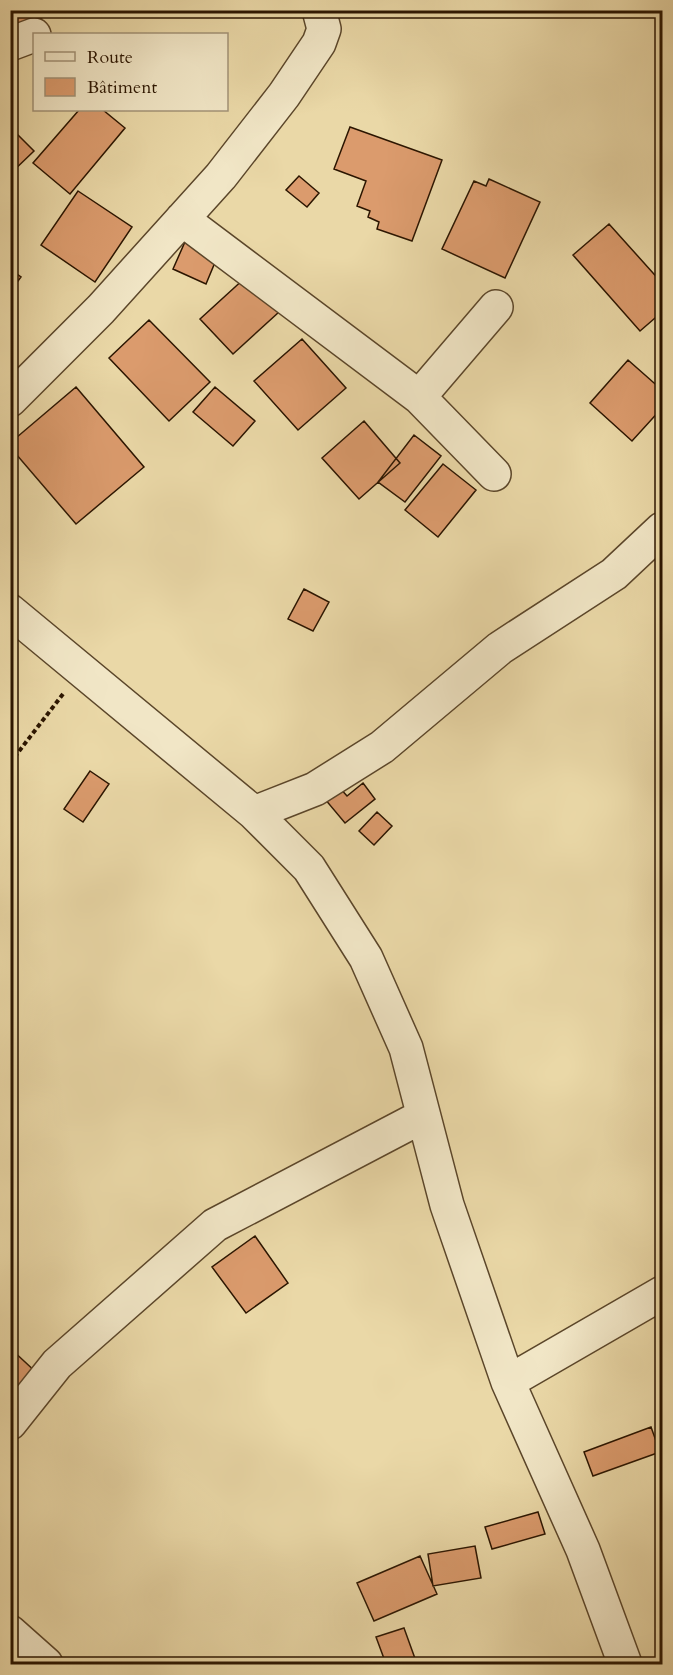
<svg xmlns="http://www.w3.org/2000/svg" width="673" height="1675" font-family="Cardo,serif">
  <rect width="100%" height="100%" fill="#ead8a7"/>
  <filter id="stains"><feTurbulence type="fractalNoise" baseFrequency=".00333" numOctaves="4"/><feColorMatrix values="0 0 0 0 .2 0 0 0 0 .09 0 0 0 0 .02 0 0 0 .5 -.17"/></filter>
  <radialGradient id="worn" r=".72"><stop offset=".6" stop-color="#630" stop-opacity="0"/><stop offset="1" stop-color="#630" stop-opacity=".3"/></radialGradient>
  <path fill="#db9b6d" stroke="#2b1500" stroke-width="1.5" d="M10,10h44l1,2 -45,20z
    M79,110h24l22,18 -55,66 -37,-31z
    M350,127l92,33 -30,81 -35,-12 2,-7 -11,-5 2,-6 -13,-5 9,-25 -32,-12z
    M14,131l20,20 -24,23v-40z
    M299,176l20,17 -12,14 -21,-17z
    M489,179l51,23 -35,76 -63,-29 32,-68 12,5z
    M78,191l54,36 -37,55 -54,-37z
    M609,224l53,59v29l-22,19 -67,-76z
    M188,235l33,13 -15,36 -33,-15z
    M10,269l11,8 -11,15z
    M246,277l33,35 -46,42 -33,-35z
    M149,320l61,62 -41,39 -60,-63z
    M302,339l44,49 -48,42 -44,-49z
    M628,360l34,30v18l-30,33 -42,-38z
    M76,387l68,80 -68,57 -66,-77v-4z
    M215,387l40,34 -22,25 -40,-34z
    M364,421l36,42 -41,36 -37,-41z
    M414,435l27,21 -36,46 -27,-20z
    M443,464l33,26 -38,47 -33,-27z
    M304,589l25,13 -16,29 -25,-12z
    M90,771l19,13 -26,38 -19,-13z
    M363,783l12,16 -30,24 -21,-25 15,-11 8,9z
    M377,812l15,14 -18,19 -15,-14z
    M255,1236l33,47 -42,30 -34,-46z
    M10,1348l29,27 -29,30z
    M651,1427l9,25 -67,24 -9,-24z
    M538,1512l7,22 -53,15 -7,-22z
    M475,1546l6,32 -48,8 -5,-32z
    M420,1556l17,38 -63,27 -17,-38z
    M404,1628l13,36h-31l-10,-27z"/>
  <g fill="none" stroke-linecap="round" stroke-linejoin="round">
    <defs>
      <path id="minor" d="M10,44l24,-9
        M182,219l237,178
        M10,400l91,-91 120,-133 63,-81 35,-52 5,-14 -5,-19
        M494,474l-75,-77 77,-90
        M10,611l244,202 55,55 57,90 40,90 41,157 61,177 75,168 42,114
        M254,813l61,-24 67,-42 118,-99 114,-74 48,-45
        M508,1382l154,-89
        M10,1423l47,-59 158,-139 208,-109
        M10,1632l36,32"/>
    </defs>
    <use href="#minor" stroke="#5b462a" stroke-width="36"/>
    <path stroke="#2b1500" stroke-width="4" stroke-dasharray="4.5 3" stroke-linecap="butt" d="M10,763l53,-69"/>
    <use href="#minor" stroke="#f1e6c6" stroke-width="33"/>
  </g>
  <rect width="673" height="1675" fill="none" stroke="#ead8a7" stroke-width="36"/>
  <rect x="12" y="12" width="649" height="1651" fill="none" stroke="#2b1500" stroke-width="3"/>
  <rect x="18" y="18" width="637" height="1639" fill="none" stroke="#2b1500" stroke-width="1.5"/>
  <rect x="33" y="33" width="195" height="78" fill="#f1e6c6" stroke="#a29277" stroke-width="1.5"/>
  <rect x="45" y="52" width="30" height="9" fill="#f1e6c6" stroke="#a29277" stroke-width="1.5"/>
  <text x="87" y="63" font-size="18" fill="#2b1500">Route</text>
  <rect x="45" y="78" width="30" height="18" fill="#db9b6d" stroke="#a29277" stroke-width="1.5"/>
  <text x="87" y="93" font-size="18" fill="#2b1500">Bâtiment</text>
  <rect width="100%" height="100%" filter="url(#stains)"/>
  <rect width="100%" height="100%" fill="url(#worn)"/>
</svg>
